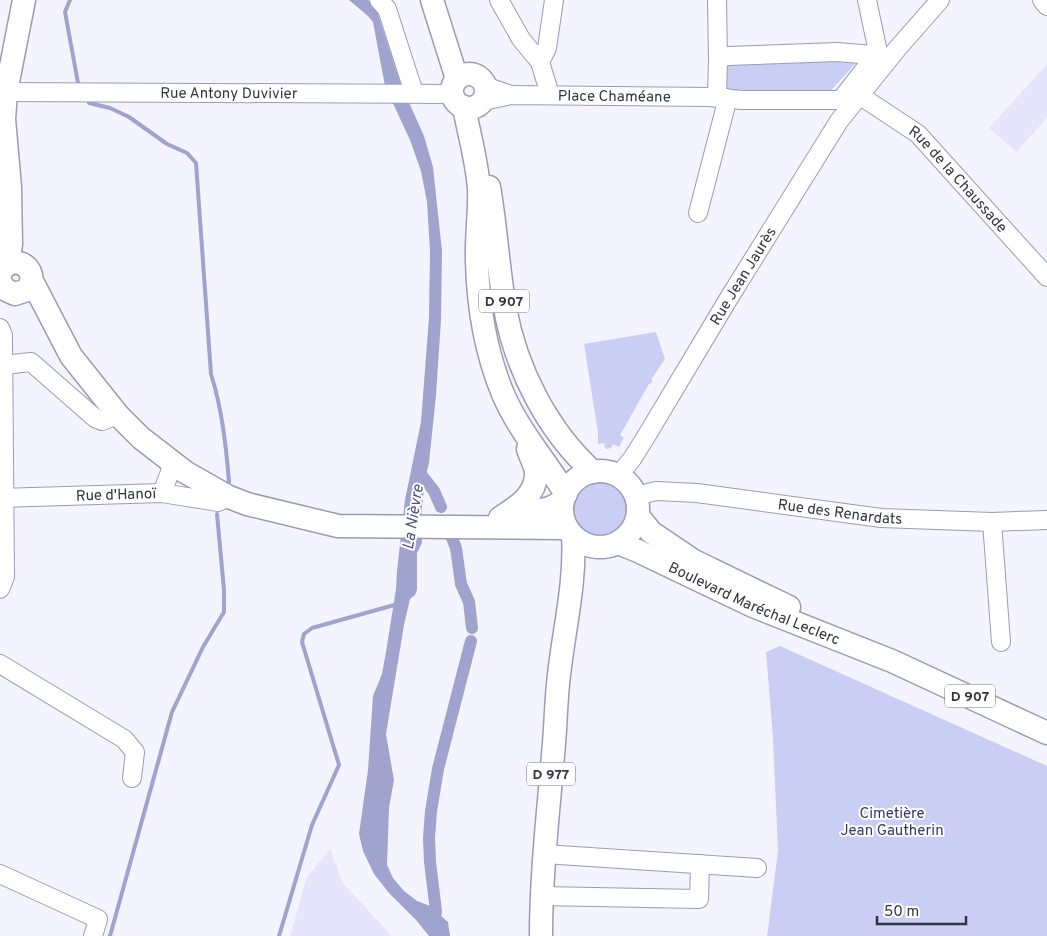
<svg xmlns="http://www.w3.org/2000/svg" width="1047" height="936" font-family="Overpass,sans-serif">
  <rect width="100%" height="100%" fill="#f3f4ff"/>
  <path fill="#e5e6fb" d="M1047,64v54l-31,34 -27,-24z
    M330,849l13,34 49,53h-102l17,-59z"/>
  <path fill="#cacdf4" d="M815,57l40,1v6l-29,32 -102,-5 1,-23 3,-3 84,-3z
    M656,332l9,27 -13,19v5l-3,1 -29,51 4,3 -5,9 -6,-3 -2,4 -4,1 -2,-1 -1,-5 -6,1v-11l-14,-89z
    M571 511a31 31 0 1 1 62 0a31 31 0 1 1-62 0Z
    M780,646l267,120v170h-280l11,-85 -5,-113 -7,-86z"/>
  <path fill="#a0a3ce" d="M349,0h19l8,8 24,74 24,54 9,31 9,84 -1,69 -5,75 -7,68 -4,16 -4,38 1,26 -5,10v37l-2,5 -5,4 -6,26 -18,109 8,46 -5,28 -2,57 6,13 11,13 13,10 13,5 18,16 2,14h-21l-13,-16 -27,-27 -15,-19 -11,-23 -4,-17 9,-64 5,-74 9,-22 4,-22 10,-63 1,-18 8,-71 16,-78 8,-105 1,-66 -3,-49 -6,-31 -11,-31 -25,-54 -12,-64 -5,-6z"/>
  <g fill="none" stroke-linecap="round" stroke-linejoin="round">
    <path stroke="#a0a3ce" stroke-width="4" d="M70,0l-5,12 13,71
      M89,103l21,5 19,9 38,27 20,9 9,10 15,211c11,35 15,71 18,108
      M110,936l62,-224 31,-65 21,-35v-22l-7,-76
      M279,936l33,-111 27,-60 -37,-123 2,-8 8,-6 86,-24"/>
    <path stroke="#a0a3ce" stroke-width="12" d="M419,472l15,19 7,16
      M452,538l4,10 5,36 8,18 3,26
      M434,924l2,-13 -6,-49 -1,-24 2,-27 7,-42 33,-128"/>
    <defs>
      <g id="minor">
        <path d="M379,0l8,9 27,84"/>
        <path d="M499,0l22,39 19,23 10,33"/>
        <path d="M717,0l1,59"/>
        <path d="M867,0l11,52 10,8"/>
        <path d="M1042,0l5,6"/>
        <path d="M540,62l7,-14 7,-48"/>
        <path d="M485,86l26,9"/>
        <path id="s1" d="M0,92l452,2"/>
        <path id="s2" d="M859,95l59,39 129,143"/>
        <path d="M717,97l1,-38 10,-3 109,-4 36,3 5,-3"/>
        <path d="M843,97l29,-37 1,-5"/>
        <path id="s3" d="M483,101l28,-6 198,2 33,3h98l8,1 4,3"/>
        <path d="M698,213l27,-104 1,-11"/>
        <path d="M0,328l3,7 2,242 -5,12"/>
        <path d="M4,365l27,-3 64,56 7,3 16,-6"/>
        <path id="s4" d="M618,476l14,-17 15,-24 82,-137 110,-177 58,-72 43,-49"/>
        <path d="M162,493l8,-21 1,-10"/>
        <path id="s5" d="M636,496l20,-5 41,2 184,25 111,4 55,-2"/>
        <path id="s6" d="M0,498l162,-5 56,9 11,-5"/>
        <path d="M992,522l9,120"/>
        <path d="M0,664l124,75 11,13 -3,26"/>
        <path d="M544,854l213,14"/>
        <path d="M0,874l98,45 -5,17"/>
        <path d="M541,896l158,3 1,-35"/>
      </g>
      <g id="major">
        <path d="M432,0l25,79"/>
        <circle cx="469" cy="91" r="17"/>
        <path d="M464,107c5,27 13,54 15,82 1,24 -3,48 -2,72 1,44 9,92 26,133 16,37 42,66 63,100"/>
        <path d="M489,187c7,40 9,81 16,121 11,61 42,122 88,164"/>
        <path d="M0,274l9,-18 2,-12 -1,-57 -6,-68 2,-27 18,-92"/>
        <path d="M0,281l4,8 11,5 12,-4c13,-17 -6,-36 -23,-23"/>
        <path d="M32,281l39,75 47,59 23,23 44,34 44,25 18,7 91,22 229,2"/>
        <circle cx="600" cy="509" r="38"/>
        <path d="M638,516l13,16 43,29 95,46"/>
        <path d="M509,517l41,-9 13,-7"/>
        <path d="M500,518c17,-11 37,-23 36,-46 -1,-8 -6,-16 -8,-23"/>
        <path id="s7" d="M618,543l20,8 115,55 139,55 155,72"/>
        <path d="M541,936c0,-65 8,-129 13,-193 2,-22 2,-45 5,-68 5,-46 17,-93 14,-139"/>
      </g>
    </defs>
    <use href="#minor" stroke="#9a9cb5" stroke-width="20"/>
    <use href="#major" stroke="#9a9cb5" stroke-width="25"/>
    <use href="#minor" stroke="#fff" stroke-width="18"/>
    <use href="#major" stroke="#fff" stroke-width="22"/>
  </g>
  <g text-anchor="middle" stroke-width="4" stroke-linejoin="round" paint-order="stroke">
    <g fill="#fff" stroke="#717279" stroke-width="1">
      <rect x="479" y="289.5" width="50" height="23" rx="4"/>
      <rect x="945" y="684.5" width="50" height="23" rx="4"/>
      <rect x="527" y="762.5" width="48" height="23" rx="4"/>
    </g>
    <g font-size="14" font-weight="bold" fill="#343540">
      <text x="504" y="306">D 907</text>
      <text x="970" y="701">D 907</text>
      <text x="551" y="779">D 977</text>
    </g>
    <g font-size="15" fill="#343540" stroke="#fff">
      <text dy="5" stroke="none"><textPath href="#s1" startOffset="229">Rue Antony Duvivier</textPath></text>
      <text dy="5" stroke="none"><textPath href="#s3" startOffset="132">Place Chaméane</textPath></text>
      <text dy="5" stroke="none"><textPath href="#s2" startOffset="131">Rue de la Chaussade</textPath></text>
      <text dy="5" stroke="none"><textPath href="#s4" startOffset="236">Rue Jean Jaurès</textPath></text>
      <text dy="5" stroke="none"><textPath href="#s6" startOffset="116">Rue d'Hanoï</textPath></text>
      <text dy="5" stroke="none"><textPath href="#s5" startOffset="206">Rue des Renardats</textPath></text>
      <text dy="5" stroke="none"><textPath href="#s7" startOffset="149">Boulevard Maréchal Leclerc</textPath></text>
    </g>
    <g font-size="15" fill="#37366d" stroke="#fff">
      <text x="892" y="818">Cimetière<tspan x="892" dy="17">Jean Gautherin</tspan></text>
    </g>
    <g font-size="16" font-style="italic" fill="#4e4e88" stroke="#fff">
      <text transform="translate(412 517) rotate(-81)" y="6">La Nièvre</text>
    </g>
  </g>
  <path d="M877 916v8h89v-8" fill="none" stroke="#343540" stroke-width="2.5"/>
  <text x="884" y="916" font-size="15" fill="#343540" stroke="#ffffff" stroke-width="4" paint-order="stroke">50 m</text>
</svg>
